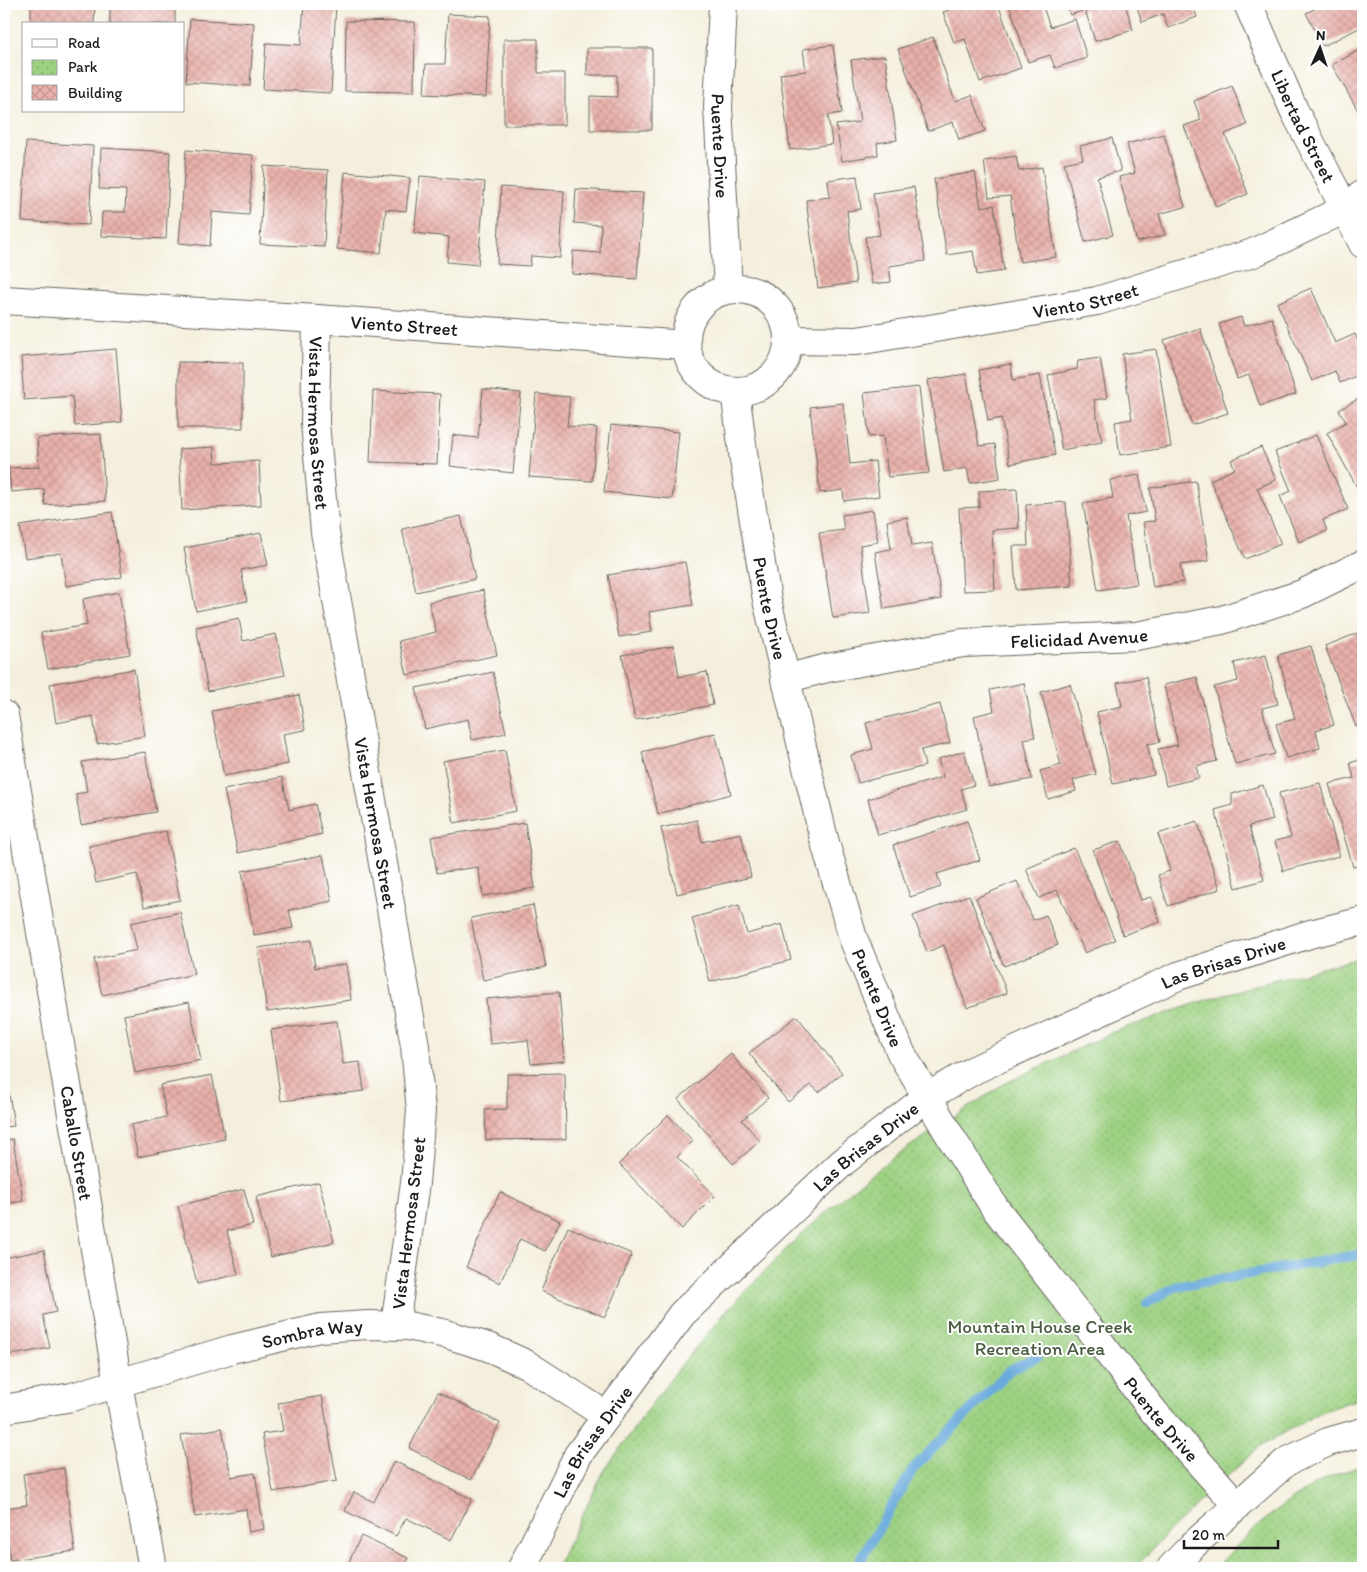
<svg xmlns="http://www.w3.org/2000/svg" width="1367" height="1572" font-family="Itim,sans-serif">
  <defs>
    <pattern id="park-dots" width="8" height="8" patternUnits="userSpaceOnUse" patternTransform="scale(1.25)"><rect width="8" height="8" fill="#9dd182"/><path d="M2 2h.1M6 6h.1" fill="none" stroke="#87b370" stroke-width="1.8" stroke-linecap="round"/></pattern>
    <pattern id="building-cross-hatch" width="8" height="8" patternUnits="userSpaceOnUse" patternTransform="scale(1.25)"><rect width="8" height="8" fill="#e9b0aa"/><path d="M0 0l8 8M0 8l8-8" fill="none" stroke="#c79792"/></pattern>
  </defs>
  <rect width="100%" height="100%" fill="#fff"/>
  <filter id="ink" filterUnits="userSpaceOnUse"><feTurbulence type="fractalNoise" baseFrequency=".02" numOctaves="2"/><feDisplacementMap in="SourceGraphic" scale="10" xChannelSelector="R" yChannelSelector="G"/><feConvolveMatrix kernelMatrix="1 2 1 2 8 2 1 2 1" color-interpolation-filters="sRGB"/></filter>
  <filter id="wash" filterUnits="userSpaceOnUse"><feTurbulence type="fractalNoise" baseFrequency=".0096" numOctaves="4" result="noise"/><feDisplacementMap in="SourceGraphic" scale="20" xChannelSelector="R" yChannelSelector="G"/><feGaussianBlur stdDeviation="1.12" result="paint"/><feColorMatrix in="noise" values="0 0 0 0 0 0 0 0 0 0 0 0 0 0 0 0 0 1.4 0 .05"/><feComposite in="paint" operator="in"/></filter>
  <g filter="url(#wash)">
    <rect width="100%" height="100%" fill="#f4efdd"/>
    <path fill="url(#park-dots)" stroke="#5c764f" d="M1363,957v440l-42,15 -62,35 -86,80 -38,41h-579l48,-97 46,-65 36,-47 44,-52 65,-67 53,-47 40,-32 114,-76 111,-53 107,-37z
      M1363,1466v102h-147c36,-41 92,-90 147,-102z"/>
    <g fill="none" stroke-linecap="round" stroke-linejoin="round">
      <path stroke="#6aaadd" stroke-width="10" d="M1147,1303l28,-16 188,-33
        M856,1568l57,-99 97,-99 27,-13"/>
    </g>
    <g id="blocks">
      <path fill="url(#building-cross-hatch)" d="M31,4h64l-1,20h-63z
        M110,4h65v20h-65z
        M304,4h32l-5,89 -68,-4 3,-46 35,2z
        M968,4h30l23,64 -41,14 -15,-43 -11,4 -11,-31z
        M1009,4h33l8,23 25,-8 12,39 -32,10 -5,-13 -22,7z
        M1066,4h59l8,26 -38,11 -10,-31 -15,5z
        M1136,4h56l5,13 -29,11 -5,-14 -21,8z
        M1325,4h38v22l-40,20 -17,-33z
        M448,14l42,2 -4,81 -62,-3 2,-30h19z
        M190,19l64,4 -4,63 -64,-4z
        M346,21l69,1 -1,70 -69,-1z
        M933,37l22,64 17,-6 13,36 -26,9 -6,-18 -25,9 -30,-82z
        M504,39h34v34h27v52h-61z
        M833,45l9,68 -14,2 4,29 -42,6 -10,-76 26,-3 -3,-22z
        M587,48h65v82h-62v-34l27,1v-22h-30z
        M1363,48v67l-2,1 -29,-51z
        M885,56l12,84 -20,3 1,12 -36,6 -6,-36 24,-3 -9,-62z
        M1232,86l15,39 -22,9 23,60 -32,13 -32,-81 17,-6 -7,-19z
        M1164,134l21,73 -26,7 6,21 -28,7 -18,-65 16,-4 -8,-29z
        M1112,138l9,33 -24,6 16,58 -28,7 -21,-79 19,-4 -3,-13z
        M26,142l67,4 -4,79 -67,-4z
        M101,148l69,4 -4,87 -65,-3 1,-24h23l1,-22 -27,-1z
        M186,150l67,5 -4,60 -37,-3 -2,34 -31,-3z
        M1016,156l3,15 23,-4 14,90 -36,5 -10,-66 -21,2 -5,-37z
        M264,166l64,4 -4,77 -64,-3z
        M345,172l65,6 -4,33 -20,-2 -5,44 -44,-4z
        M975,172l6,35 13,-2 10,66 -27,4 -4,-24 -26,4 -13,-76z
        M420,176l65,6 -7,83 -31,-3 2,-25 -35,-4z
        M857,176l4,33 -14,2 9,72 -38,5 -12,-88 24,-3 -2,-17z
        M501,187l63,4 -4,67 -29,-2 -1,10 -33,-2z
        M914,187l11,74 -36,5 2,16 -19,2 -7,-47 15,-2 -7,-42z
        M576,189l67,4 -6,86 -65,-5 1,-23 27,2 1,-28 -27,-2z
        M1311,288l24,55 20,-9 8,18v21l-23,10 -5,-12 -23,10 -35,-78z
        M1241,317l3,9 28,-8 24,76 -36,12 -11,-31 -12,4 -18,-55z
        M1200,328l28,85 -36,12 -28,-85z
        M116,349l6,73 -47,4 -3,-30 -48,4 -3,-43z
        M1156,349l15,98 -51,8 -5,-33 17,-3 -10,-65z
        M1100,358l7,40 -13,2 8,42 -40,8 -14,-75 29,-6 1,-8z
        M178,362l65,1v65h-65z
        M1011,364l2,16 27,-5 15,80 -45,9 -9,-46 -13,3 -9,-51z
        M966,374l13,72 16,-2 5,34 -30,5 -3,-15 -23,4 -16,-92z
        M919,387l10,86 -41,4 -5,-41 -14,1 -5,-44z
        M483,389l38,4 -8,80 -63,-7 3,-31 25,3z
        M373,391l67,3 -3,70 -67,-2z
        M536,394l34,3 -3,29 30,2 -5,53 -63,-4z
        M1363,396v102l-36,-65 19,-11 -7,-12z
        M843,403l7,61 25,-3 4,35 -35,5 -1,-11 -23,3 -10,-86z
        M611,425l68,7 -7,67 -68,-7z
        M101,434l4,67 -60,4 -1,-16 -33,3 -2,-24 30,-1 -2,-29z
        M1316,435l32,74 -25,11 4,11 -28,11 -19,-46 11,-5 -16,-39z
        M214,447l1,16 44,-2 2,44 -79,5 -3,-61z
        M1261,447l15,33 -19,8 24,56 -36,15 -35,-79 25,-11 -4,-9z
        M1139,475l7,37 -20,4 11,68 -39,6 -15,-87 30,-5 -3,-18z
        M1196,481l13,80 -29,4 3,17 -30,5 -10,-65 12,-1 -5,-33z
        M1017,489l2,39 -27,2 3,60 -32,1 -4,-83 20,-1v-16z
        M1066,502l6,84 -56,4 -3,-44h15l-2,-41z
        M873,510l5,32 -18,3 10,68 -37,5 -14,-85 25,-3 -2,-15z
        M112,512l10,65 -56,9 -5,-33 -36,5 -5,-32z
        M461,516l14,63 -59,13 -14,-63z
        M907,517l5,29 20,-3 9,56 -57,10 -9,-57 16,-3 -4,-28z
        M261,533l7,32 -27,5 6,31 -51,10 -12,-63z
        M685,562l8,43 -44,7 3,20 -33,5 -11,-62z
        M483,590l14,65 -90,20 -8,-34 37,-9 -7,-30z
        M119,592l11,62 -82,15 -7,-36 46,-8 -4,-26z
        M239,618l4,23 33,-7 9,41 -77,16 -12,-64z
        M1363,631v93l-7,3 -31,-81z
        M674,646l5,31 28,-5 6,33 -78,15 -13,-65z
        M1311,646l23,79 -18,5 4,18 -34,10 -10,-34 19,-5 -17,-64z
        M1266,655l12,49 -16,4 13,46 -40,10 -21,-77 24,-6 -4,-18z
        M134,669l11,67 -48,8 -4,-28 -37,7 -6,-39z
        M493,672l13,61 -34,7 -4,-21 -43,10 -9,-41z
        M1146,677l14,65 -13,2 7,31 -41,9 -16,-72 25,-6 -5,-23z
        M1197,677l20,84 -21,5 3,12 -33,8 -8,-37 20,-4 -14,-60z
        M1024,683l11,54 -11,2 8,40 -43,8 -15,-71 20,-5 -4,-21z
        M1070,684l26,90 -23,6 3,11 -28,8 -8,-28 21,-6 -20,-73z
        M299,695l6,35 -22,4 5,30 -64,12 -12,-65z
        M940,704l10,39 -29,7 4,16 -67,17 -7,-28 22,-6 -7,-26z
        M715,733l16,61 -73,20 -16,-62z
        M505,750l11,61 -62,12 -11,-62z
        M964,751l10,34 -13,4 6,20 -89,26 -10,-36 75,-22 -5,-18z
        M145,752l11,60 -75,13 -5,-31 11,-2 -5,-30z
        M1363,759v30h-1l1,5v70l-10,3 -24,-83 25,-6 -4,-15z
        M282,777l7,33 26,-6 7,30 -84,19 -14,-63z
        M1320,783l19,73 -56,15 -8,-30 16,-4 -12,-44z
        M1263,785l10,35 -24,6 15,54 -28,8 -21,-78 17,-5v-11z
        M697,820l5,22 39,-9 10,44 -74,17 -16,-66z
        M967,821l13,39 -43,14 4,13 -31,10 -17,-52z
        M1197,821l23,68 -52,17 -10,-31 12,-4 -12,-37z
        M525,823l10,65 -52,8 -5,-29 -41,6 -6,-36z
        M166,831l14,69 -36,7 -7,-33 -41,9 -7,-37z
        M1120,841l21,59 10,-3 9,25 -37,13 -30,-85z
        M1074,848l41,92 -30,13 -28,-63 -18,8 -13,-29z
        M323,855l9,46 -43,9 4,18 -39,7 -12,-64z
        M1017,881l16,39 13,-5 12,30 -54,21 -28,-68z
        M969,895l38,98 -40,15 -23,-63 -17,7 -14,-36z
        M533,905l13,62 -63,13 -12,-62z
        M739,905l8,29 35,-10 9,36 -81,22 -18,-64z
        M180,912l14,62 -92,21 -8,-36 43,-9 -6,-27z
        M311,940l4,28 31,-4 5,36 -84,12 -9,-64z
        M559,992l6,69 -34,3 -3,-24 -38,4 -4,-45z
        M189,1002l12,58 -66,13 -11,-58z
        M797,1016l45,57 -23,19 -8,-7 -23,17 -39,-49z
        M337,1021l6,43 17,-2 4,29 -83,10 -10,-71z
        M731,1054l37,44 -26,22 18,21 -27,23 -55,-65z
        M565,1073l1,66 -80,1 -1,-30 22,-1v-35z
        M212,1075l13,64 -87,18 -7,-32 36,-8 -7,-32z
        M9,1093l5,33 -10,1v-33z
        M668,1115l25,26 -16,16 38,39 -33,33 -63,-65z
        M13,1139l10,62 -19,3v-64z
        M319,1182l15,60 -63,15 -15,-60z
        M244,1189l9,36 -26,6 11,43 -41,10 -19,-78z
        M500,1192l60,29 -15,30 -25,-12 -20,44 -34,-16z
        M568,1227l64,27 -27,63 -64,-26z
        M44,1250l12,62 -13,3 7,33 -39,7 -2,-12 -5,1v-86z
        M438,1392l62,31 -29,57 -62,-32z
        M322,1396l15,85 -64,11 -11,-58 21,-3 -5,-28z
        M222,1428l9,49 24,-4 9,56 -15,3 -3,-23 -51,8 -14,-82z
        M394,1461l78,38 -21,41 -45,-22 -10,18 -51,-25 9,-19 20,10z
        M64,1468l11,83 -65,9 -6,-52 23,-3 -4,-31z
        M361,1536l47,22 -5,10h-57z"/>
    </g>
  </g>
  <g filter="url(#ink)">
    <use href="#blocks" fill-opacity="0" stroke="#686660" stroke-width="1"/>
    <g fill="none" stroke-linecap="round" stroke-linejoin="round">
      <defs>
        <g id="minor">
          <path id="s1" d="M723,4l-5,103 10,182"/>
          <path id="s2" d="M1248,4l46,106 69,134"/>
          <circle cx="737" cy="340" r="51"/>
          <path id="s3" d="M4,300l313,19 369,26"/>
          <path id="s4" d="M317,319l-2,104 10,109 90,514 6,65 -6,72 -20,143"/>
          <path id="s5" d="M789,340l68,1 240,-40 156,-48 92,-44 18,-15"/>
          <path id="s6" d="M735,391l9,69 23,140 57,239 29,99 48,115 51,86 43,69 160,205 82,92"/>
          <path id="s7" d="M785,679l42,-11 136,-25 173,-7 86,-16 80,-26 61,-30"/>
          <path id="s8" d="M4,715l114,669 35,184"/>
          <path id="s9" d="M4,1409l68,-12 160,-48 88,-21 48,-3 40,1 38,8 42,13 38,17 81,52"/>
          <path id="s10" d="M522,1568l56,-113 104,-141 161,-152 84,-65 47,-27 204,-94 132,-42 53,-13"/>
        </g>
        <path id="tertiary" d="M1171,1568l21,-22 94,-84 42,-20 35,-10"/>
      </defs>
      <use href="#minor" stroke="#686660" stroke-width="30"/>
      <use href="#tertiary" stroke="#686660" stroke-width="30"/>
      <use href="#minor" stroke="#fff" stroke-width="28"/>
      <use href="#tertiary" stroke="#fff" stroke-width="28"/>
    </g>
  </g>
  <g text-anchor="middle" stroke-width="4" stroke-linejoin="round" paint-order="stroke">
    <g font-size="19" fill="#1c1c1c" stroke="#fff">
      <text dy="7" stroke="none"><textPath href="#s2" startOffset="134">Libertad Street</textPath></text>
      <text dy="7" stroke="none"><textPath href="#s1" startOffset="142">Puente Drive</textPath></text>
      <text dy="7" stroke="none"><textPath href="#s5" startOffset="300">Viento Street</textPath></text>
      <text dy="7" stroke="none"><textPath href="#s3" startOffset="401">Viento Street</textPath></text>
      <text dy="7" stroke="none"><textPath href="#s4" startOffset="104">Vista Hermosa Street</textPath></text>
      <text dy="7" stroke="none"><textPath href="#s6" startOffset="220">Puente Drive</textPath></text>
      <text dy="7" stroke="none"><textPath href="#s7" startOffset="298">Felicidad Avenue</textPath></text>
      <text dy="7" stroke="none"><textPath href="#s4" startOffset="509">Vista Hermosa Street</textPath></text>
      <text dy="7" stroke="none"><textPath href="#s10" startOffset="955">Las Brisas Drive</textPath></text>
      <text dy="7" stroke="none"><textPath href="#s6" startOffset="625">Puente Drive</textPath></text>
      <text dy="7" stroke="none"><textPath href="#s8" startOffset="434">Caballo Street</textPath></text>
      <text dy="7" stroke="none"><textPath href="#s10" startOffset="550">Las Brisas Drive</textPath></text>
      <text transform="translate(408 1223) rotate(-83)" y="7">Vista Hermosa Street</text>
      <text dy="7" stroke="none"><textPath href="#s9" startOffset="318">Sombra Way</textPath></text>
      <text dy="7" stroke="none"><textPath href="#s6" startOffset="1135">Puente Drive</textPath></text>
      <text dy="7" stroke="none"><textPath href="#s10" startOffset="145">Las Brisas Drive</textPath></text>
    </g>
    <g font-size="19" fill="#495b40" stroke="#fff">
      <text x="1040" y="1333">Mountain House Creek<tspan x="1040" dy="22">Recreation Area</tspan></text>
    </g>
  </g>
  <rect width="1367" height="1572" fill="none" stroke="#fff" stroke-width="20"/>
  <rect x="22" y="22" width="162" height="90" fill="#ffffff" stroke="#a4a4a4"/>
  <rect x="32" y="39" width="25" height="8" fill="#ffffff" stroke="#a4a4a4"/>
  <text x="68" y="48" font-size="15" fill="#1c1c1c">Road</text>
  <rect x="32" y="60" width="25" height="15" fill="url(#park-dots)" stroke="#a4a4a4"/>
  <text x="68" y="72" font-size="15" fill="#1c1c1c">Park</text>
  <rect x="32" y="85" width="25" height="15" fill="url(#building-cross-hatch)" stroke="#a4a4a4"/>
  <text x="68" y="98" font-size="15" fill="#1c1c1c">Building</text>
  <g transform="translate(1320 48) rotate(3)" stroke="#ffffff" stroke-width="4" paint-order="stroke">
  <path d="M0-4L9 19L0 12L-9 19Z" fill="#1c1c1c"/>
  <text y="-8" font-size="14" font-weight="bold" text-anchor="middle" fill="#1c1c1c">N</text>
  </g>
  <path d="M1184 1540v8h94v-8" fill="none" stroke="#1c1c1c" stroke-width="2.5"/>
  <text x="1192" y="1540" font-size="15" fill="#1c1c1c" stroke="#ffffff" stroke-width="4" paint-order="stroke">20 m</text>
</svg>
